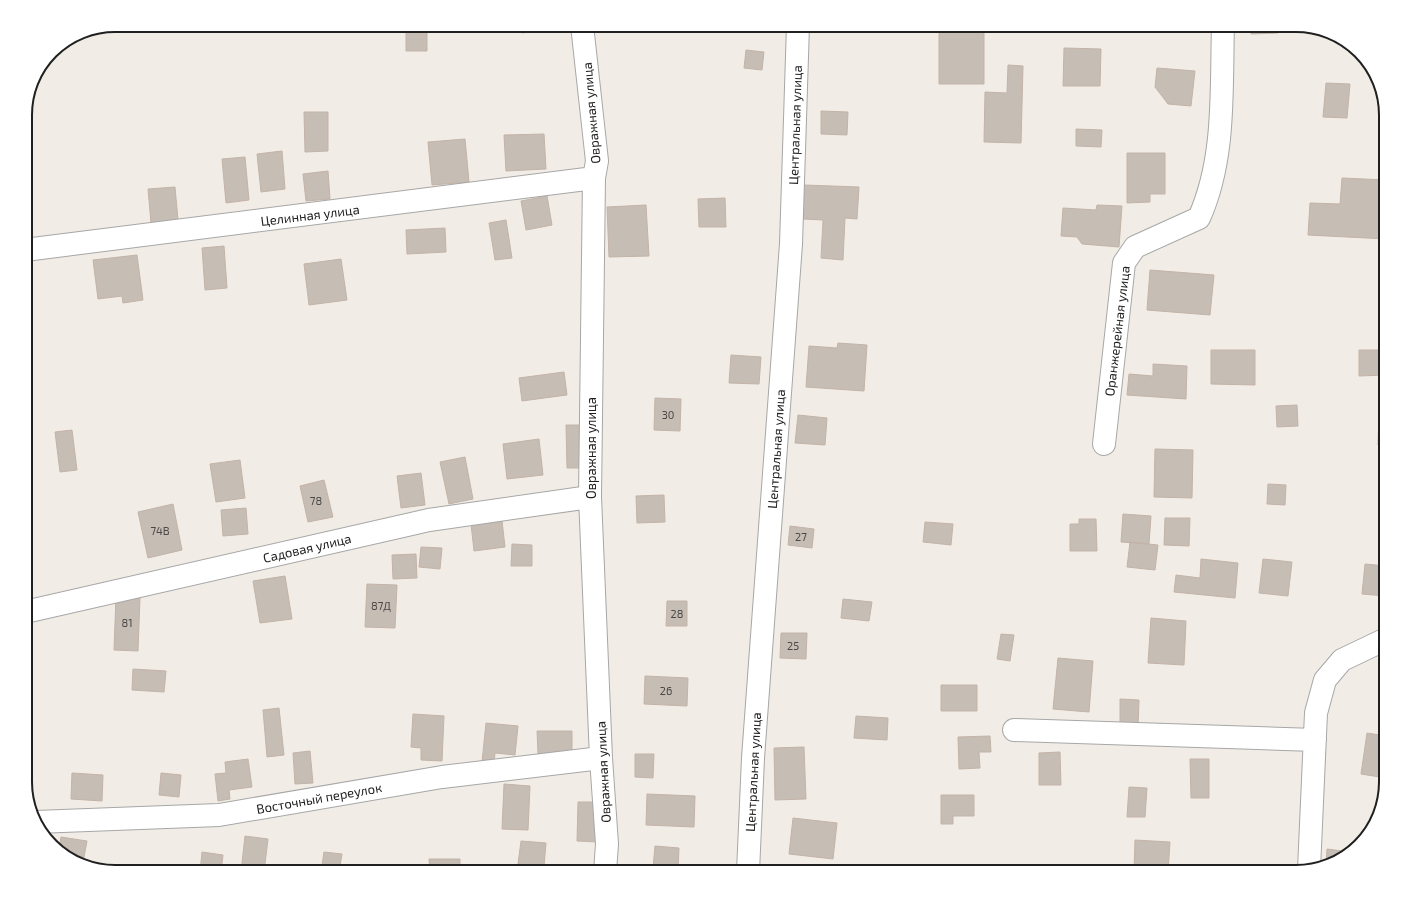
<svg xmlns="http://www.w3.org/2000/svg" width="1411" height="897" font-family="'Exo 2',sans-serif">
  <rect width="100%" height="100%" fill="#f1ede6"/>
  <path fill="#c6bdb5" stroke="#c4b3a7" d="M521,25h48v2l-47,6z
    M756,25h27l-1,5 -26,-2z
    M1251,25h27v8l-27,1z
    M406,27h21v24h-21z
    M939,29h45v55h-45z
    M1064,48l37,1 -1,37h-37z
    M746,50l18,2 -2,18 -18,-2z
    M1008,65l15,1 -2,77 -37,-1 1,-50 22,1z
    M1157,68l38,3 -4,35 -23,-2 -13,-17z
    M1326,83l24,1 -3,34 -24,-1z
    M821,111l27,1 -1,23 -26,-1z
    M304,112h24v39l-23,1z
    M1076,129l26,1 -1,17 -25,-1z
    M544,134l2,35 -40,2 -2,-36z
    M465,139l4,43 -37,3 -4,-43z
    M282,151l3,38 -24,3 -4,-38z
    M1127,153h38v41h-15v8l-23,1z
    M245,157l4,43 -23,3 -4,-44z
    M328,171l2,28 -24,2 -3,-27z
    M1342,178l44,2v59l-78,-4 2,-32 30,1z
    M804,185l55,2 -2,32 -12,-1 -2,42 -22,-2 2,-38 -20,-1z
    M175,187l3,33 -27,3 -3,-34z
    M547,196l5,29 -26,5 -5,-29z
    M725,198l1,29h-27l-1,-28z
    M646,205l3,51 -40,1 -2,-50z
    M1097,205l25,1 -3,41 -37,-3 -5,-7 -16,-1 2,-28 33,2z
    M506,220l6,38 -17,2 -6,-37z
    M445,228l1,24 -39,2 -1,-24z
    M224,246l3,42 -22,2 -3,-42z
    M137,255l6,45 -20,3 -1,-7 -24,3 -5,-39z
    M341,259l6,41 -38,5 -5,-41z
    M1150,270l64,5 -4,40 -63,-5z
    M838,343l29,2 -3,46 -58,-4 3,-41 28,2z
    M1211,350h44v35l-44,-1z
    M1359,350h27v25l-27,1z
    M731,355l30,2 -2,27 -30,-1z
    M1153,364l34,2 -1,33 -59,-4 2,-21 24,2z
    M564,372l3,23 -45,6 -3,-23z
    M655,398l26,1 -1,32 -26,-1z
    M1297,405l1,21 -21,1 -1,-21z
    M1379,412h7v33h-8z
    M798,415l29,3 -2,27 -30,-2z
    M566,425h20l1,43h-20z
    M72,430l5,40 -17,2 -5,-40z
    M539,439l4,36 -36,4 -4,-35z
    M1155,449l38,1 -1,48 -38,-1z
    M465,457l8,42 -24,5 -9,-42z
    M240,460l5,38 -29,4 -6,-38z
    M421,473l4,32 -24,3 -4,-32z
    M324,480l9,37 -25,5 -8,-36z
    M1381,480h5v30h-7z
    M1268,484l18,1 -1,20 -18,-1z
    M664,495l1,27 -28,1 -1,-27z
    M173,504l9,46 -34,8 -10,-46z
    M246,508l2,26 -25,2 -2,-26z
    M1123,514l28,2 -2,28 -28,-2z
    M1165,518h25l-1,28 -25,-1z
    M1079,519h17l1,32h-27v-27h9z
    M502,521l3,26 -31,4 -3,-27z
    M925,522l28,2 -2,21 -28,-3z
    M790,526l24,3 -2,19 -24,-3z
    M1130,542l28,3 -3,25 -28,-3z
    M512,544l20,1v21h-21z
    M421,547l21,1 -2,21 -21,-2z
    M416,554l1,24 -24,1 -1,-24z
    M1201,559l37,4 -3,35 -61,-6 2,-17 24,3z
    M1263,559l29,3 -4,34 -29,-3z
    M1365,564l21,2v30l-24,-2z
    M285,576l7,43 -32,4 -7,-42z
    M367,584l30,1 -2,43 -30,-1z
    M116,596l24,1 -2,54 -24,-1z
    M843,599l29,3 -3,19 -28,-3z
    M667,601h20v25h-21z
    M1151,618l35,3 -2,44 -36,-2z
    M781,633h26l-1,26 -26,-1z
    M1001,634l13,1 -4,26 -13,-2z
    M1058,658l35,3 -4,51 -36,-3z
    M133,669l33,2 -2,21 -32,-2z
    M645,676l43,2 -1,28 -43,-2z
    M941,685h36v26h-36z
    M1120,699l19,1 -1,27 -18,-1z
    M279,708l5,47 -17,2 -4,-47z
    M413,714l31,2 -2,45 -21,-1v-12l-10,-1z
    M856,716l32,2 -1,22 -33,-2z
    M486,723l32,3 -3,29 -20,-2 -1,10 -12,-1z
    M537,731h35v23h-34z
    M1367,733l19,3v42l-25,-4z
    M990,736l1,16h-12l1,16 -21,1 -1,-32z
    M804,747l2,52 -31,1 -1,-52z
    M310,751l3,32 -18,1 -2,-31z
    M1060,752l1,33h-22v-32z
    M635,754h19l-1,24 -18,-1z
    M248,759l4,28 -23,3 1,9 -12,2 -3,-27 11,-1 -1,-11z
    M1190,759h19v39h-18z
    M72,773l31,2 -1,26 -31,-2z
    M161,773l20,2 -2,22 -20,-2z
    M504,784l26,2 -2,44 -26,-1z
    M1129,787l18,1 -2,29h-18z
    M647,794l48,2 -1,31 -48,-2z
    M941,795h33v21h-21v8h-12z
    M578,802h21l-1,40 -21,-1z
    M793,818l44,5 -4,36 -44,-5z
    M245,836l23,3 -4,33h-23z
    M61,837l26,4 -4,21 -18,-5 -6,-7z
    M1135,840l35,2 -2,30h-34z
    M521,841l25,2 -2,23 -26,-2z
    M655,846l24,2 -1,22 -25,-2z
    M1327,849l23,3 -9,8 -15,4z
    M202,852l21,3 -2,17h-21z
    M324,852l18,2 -3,18h-18z
    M429,859h31v13h-30z"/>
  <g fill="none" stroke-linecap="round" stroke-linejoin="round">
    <defs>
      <path id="street" d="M582,25l15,136 -3,17 -4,319 11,261 6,86 -2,28
        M25,250l569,-72
        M1104,444l20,-181 11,-16 64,-29c27,-60 22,-129 24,-193
        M25,612l404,-92 161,-23
        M1014,730l301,10
        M36,822l183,-7 223,-38 159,-19
        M1309,869l7,-156 9,-33 17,-20 44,-21
        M748,872l5,-114 38,-514 7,-219"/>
    </defs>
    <use href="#street" stroke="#a7a7a7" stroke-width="24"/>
    <use href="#street" stroke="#fff" stroke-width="22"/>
  </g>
  <g text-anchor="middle" stroke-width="3.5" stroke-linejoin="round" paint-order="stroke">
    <g font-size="11" fill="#4a4745">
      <text x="668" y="419">30</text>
      <text x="316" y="505">78</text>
      <text x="160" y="535">74В</text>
      <text x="801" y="541">27</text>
      <text x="381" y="610">87Д</text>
      <text x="677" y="618">28</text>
      <text x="127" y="627">81</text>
      <text x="793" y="650">25</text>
      <text x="666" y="695">26</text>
    </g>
    <g font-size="13" fill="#202020" stroke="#fff">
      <text transform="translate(591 113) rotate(-95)" y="5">Овражная улица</text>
      <text transform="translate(795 125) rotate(-88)" y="5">Центральная улица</text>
      <text transform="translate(310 215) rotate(-7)" y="5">Целинная улица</text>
      <text transform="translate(1117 331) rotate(-83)" y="5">Оранжерейная улица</text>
      <text transform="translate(591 448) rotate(-90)" y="5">Овражная улица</text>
      <text transform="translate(776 449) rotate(-86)" y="5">Центральная улица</text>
      <text transform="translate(307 548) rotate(-13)" y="5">Садовая улица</text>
      <text transform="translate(603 772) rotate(-93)" y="5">Овражная улица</text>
      <text transform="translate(753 772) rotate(-87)" y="5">Центральная улица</text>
      <text transform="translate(319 798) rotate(-10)" y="5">Восточный переулок</text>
    </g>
  </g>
  <path d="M0 0H1411V897H0ZM115 32H1296A83 83 0 0 1 1379 115V782A83 83 0 0 1 1296 865H115A83 83 0 0 1 32 782V115A83 83 0 0 1 115 32Z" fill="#fff" fill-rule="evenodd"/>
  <path fill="none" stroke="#202020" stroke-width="2" d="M115 32H1296A83 83 0 0 1 1379 115V782A83 83 0 0 1 1296 865H115A83 83 0 0 1 32 782V115A83 83 0 0 1 115 32Z"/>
</svg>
